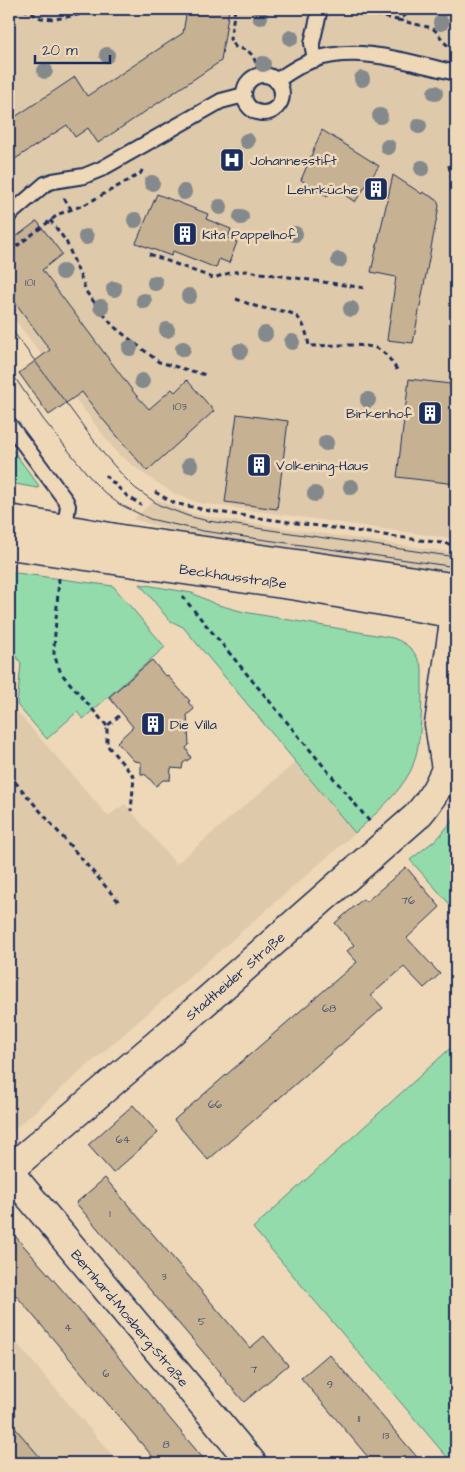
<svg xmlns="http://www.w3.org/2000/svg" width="465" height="1472" font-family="'Architects Daughter',sans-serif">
  <rect width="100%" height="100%" fill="#eed8b7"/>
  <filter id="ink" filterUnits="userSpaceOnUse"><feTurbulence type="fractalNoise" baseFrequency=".02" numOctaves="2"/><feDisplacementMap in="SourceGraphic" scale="10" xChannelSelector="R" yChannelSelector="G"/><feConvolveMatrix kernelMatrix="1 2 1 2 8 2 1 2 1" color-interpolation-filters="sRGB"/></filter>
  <g filter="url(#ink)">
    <path fill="#dec9aa" d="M9,9h447v530l-257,-36 -26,-10 -29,-19 -27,-21 -108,-141z
      M156,499l33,14 19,4 248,36v19l-278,-40 -45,-13z
      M9,654l7,10 -4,42 96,110 17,-12 51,60 119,-101 60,70 -346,301z
      M9,1334l110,129h-110z"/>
    <path fill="#93dbaa" stroke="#578584" d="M9,445l30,41 -1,2 -29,-5z
      M9,572l104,14 52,61 -82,72 -6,-7 -30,27 -30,-34 4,-42 -12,-16z
      M140,584l52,9 23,11 29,8 149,26c16,6 23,14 29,30 0,30 1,78 -12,104 -13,24 -35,42 -55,61l-172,-206 -14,-7z
      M456,816v95l-46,-51 29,-23z
      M456,1043v420h-4l-199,-235z"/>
    <path fill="#c7b193" stroke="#1b2f5e" d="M187,9h42l-8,52 -123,82 -10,-15 -13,9 -8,-12 -58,38v-42l66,-44 12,19 96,-63z
      M322,130l57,36 -24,36 -22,-15 -6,10 -26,-17z
      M393,175l29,19 1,-2 14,8 2,6 -26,137 -26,-3 9,-63 -25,-5z
      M157,194l51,20 -2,5 25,10 -3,9 9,4 -8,21 -10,-4 -3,9 -43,-17 -2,5 -35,-13z
      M37,221l25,33 -20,16 93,124 14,15 23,-20 3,3 12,-12 27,31 -67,60 -47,-55 -18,-24 -33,23 -30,-42 31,-23 -41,-56v-52z
      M409,379l41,5v4l6,1v95l-59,-7z
      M237,414l51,7 -11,88 -52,-7z
      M152,660l13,16 2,-1 23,26 -2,1 6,7 -7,6 2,30 -3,3 5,10 -8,5 -1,6 -11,-1 -1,12h-7l-7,6 -10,-11 -5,-1v-12l-7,-1 -17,-19 16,-15 -24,-30z
      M406,867l34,40 -33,31 33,36 -16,14 -20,-21 -33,28 12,13 -175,152 -34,-40 183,-158 -10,-11 7,-6 -19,-22 28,-24 3,3z
      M133,1105l25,28 -45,40 -25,-28z
      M105,1178l145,170 14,-12 24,29 -44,37 -24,-28 1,-1 -145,-170z
      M9,1229l55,63 143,171h-49l-149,-176z
      M329,1354l30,35 63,74h-49l-42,-50 -30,-35z
      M9,1421l36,42h-36z"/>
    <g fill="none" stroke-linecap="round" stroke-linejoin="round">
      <defs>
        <path id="lane" d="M315,60l-3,-17 8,-34
          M244 94a19 19 0 1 1 38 0a19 19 0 1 1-38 0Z
          M276,81c12,-8 23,-16 37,-21 46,-16 98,3 143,13
          M9,215l36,-31 8,-3 31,-5 17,-7 120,-68 23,-6
          M9,424l57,77 2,5 -4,28"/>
        <path id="street" d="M9,1172l243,291"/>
        <path id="secondary" d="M9,519l112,20 281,40 54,9
          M9,545l288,41 159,28
          M446,769l-7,-45 17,-116
          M9,1170l153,-130 255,-224c21,-24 26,-41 39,-69"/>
      </defs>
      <use href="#lane" stroke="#1b2f5e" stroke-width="18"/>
      <use href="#street" stroke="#1b2f5e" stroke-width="31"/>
      <use href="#secondary" stroke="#1b2f5e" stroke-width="31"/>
      <path stroke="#1b2f5e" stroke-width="3" stroke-dasharray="5 4" stroke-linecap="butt" d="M23,9l18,9 15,1 52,-10
        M235,9l-5,30 6,9c18,2 17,9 24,25
        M350,9l47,11 19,-11
        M453,9l3,10
        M398,20l34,8c11,8 9,17 24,21
        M454,188l-5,-22 7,-9
        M64,198l7,11
        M50,220l16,21 21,52 26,33 46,36 47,13
        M9,252l50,-38 25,-9 56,-31 3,-5
        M149,254l64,24 20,-6 14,-1 118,17
        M236,299c6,2 12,5 19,7 31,9 47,-3 54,40 16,0 58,-4 71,4 8,5 13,14 18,21
        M105,475l21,20 15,10
        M155,492l19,11 36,8 246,34
        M59,578l-5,69v8l7,18 46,53
        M182,596l188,226
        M9,662l2,3 -2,22
        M119,716l-12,10v19l27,32 -3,34
        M9,775l110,127"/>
      <use href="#lane" stroke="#eed8b7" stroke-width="14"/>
      <use href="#street" stroke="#eed8b7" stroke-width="28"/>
      <use href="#secondary" stroke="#eed8b7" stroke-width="28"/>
      <path stroke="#1b2f5e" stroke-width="1" d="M9,326l94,127 22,25 10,10 24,17 29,11 20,5 248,36
        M9,369l34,50 50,62 13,13 13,10 31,15 53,12 253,36"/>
    </g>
    <g fill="#84898c">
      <circle cx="260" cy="17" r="8"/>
      <circle cx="441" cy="23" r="8"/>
      <circle cx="291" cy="38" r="8"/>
      <circle cx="107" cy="55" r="8"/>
      <circle cx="263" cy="64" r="8"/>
      <circle cx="45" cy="71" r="8"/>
      <circle cx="362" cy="79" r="8"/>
      <circle cx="435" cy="93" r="8"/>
      <circle cx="380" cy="116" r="8"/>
      <circle cx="419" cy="126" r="8"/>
      <circle cx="247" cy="141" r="8"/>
      <circle cx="388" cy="147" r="8"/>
      <circle cx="422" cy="168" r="8"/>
      <circle cx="152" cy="183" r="8"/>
      <circle cx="184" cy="192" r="8"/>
      <circle cx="220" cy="207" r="8"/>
      <circle cx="241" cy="217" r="8"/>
      <circle cx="135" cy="220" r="8"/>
      <circle cx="295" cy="234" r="8"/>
      <circle cx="86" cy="237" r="8"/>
      <circle cx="339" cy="260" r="8"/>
      <circle cx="63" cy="272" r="8"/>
      <circle cx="155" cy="283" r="8"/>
      <circle cx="114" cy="289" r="8"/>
      <circle cx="189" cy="296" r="8"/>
      <circle cx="144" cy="301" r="8"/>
      <circle cx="101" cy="307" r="8"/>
      <circle cx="351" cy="309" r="8"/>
      <circle cx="167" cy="330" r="8"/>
      <circle cx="265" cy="334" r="8"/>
      <circle cx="292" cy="342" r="8"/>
      <circle cx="130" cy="348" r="8"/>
      <circle cx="183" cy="349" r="8"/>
      <circle cx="240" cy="351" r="8"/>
      <circle cx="142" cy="381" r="8"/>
      <circle cx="368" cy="400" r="8"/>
      <circle cx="326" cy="443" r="8"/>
      <circle cx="190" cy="465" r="8"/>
      <circle cx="351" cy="487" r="8"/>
      <circle cx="315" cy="494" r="8"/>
    </g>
  </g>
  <defs>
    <symbol id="hospital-square" viewBox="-11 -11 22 22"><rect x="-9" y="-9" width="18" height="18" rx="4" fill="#1b2f5e" stroke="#eed8b7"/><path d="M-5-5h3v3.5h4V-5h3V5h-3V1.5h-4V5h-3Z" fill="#fff"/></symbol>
    <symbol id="building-square" viewBox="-11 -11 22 22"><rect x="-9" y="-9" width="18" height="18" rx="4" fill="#1b2f5e" stroke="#eed8b7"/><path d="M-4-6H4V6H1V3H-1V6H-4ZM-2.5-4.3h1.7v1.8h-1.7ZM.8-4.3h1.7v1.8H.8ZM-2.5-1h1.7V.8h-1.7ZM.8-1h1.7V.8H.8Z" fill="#fff"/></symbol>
  </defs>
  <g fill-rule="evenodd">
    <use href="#hospital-square" x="218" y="146" width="28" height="28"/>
    <use href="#building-square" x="362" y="175" width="28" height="28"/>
    <use href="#building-square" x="171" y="220" width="28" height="28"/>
    <use href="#building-square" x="416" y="399" width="28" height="28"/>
    <use href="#building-square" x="245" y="451" width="28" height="28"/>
    <use href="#building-square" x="139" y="710" width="28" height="28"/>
  </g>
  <g text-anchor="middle" stroke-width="5" stroke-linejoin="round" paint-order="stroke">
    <g font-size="11" fill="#46506b">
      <text x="30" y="286">101</text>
      <text x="180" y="410">103</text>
      <text x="408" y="904">76</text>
      <text x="329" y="1012">68</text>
      <text x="215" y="1108">66</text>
      <text x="123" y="1143">64</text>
      <text x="110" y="1217">1</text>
      <text x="164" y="1280">3</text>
      <text x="202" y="1325">5</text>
      <text x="68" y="1331">4</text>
      <text x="254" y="1373">7</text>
      <text x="106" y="1377">6</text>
      <text x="330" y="1388">9</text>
      <text x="359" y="1422">11</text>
      <text x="386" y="1439">13</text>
      <text x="166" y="1448">8</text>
    </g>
    <g font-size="14" fill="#1b2f5e" stroke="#eed8b7" text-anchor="start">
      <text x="250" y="165">Johannesstift</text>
      <text x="358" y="194" text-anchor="end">Lehrküche</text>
      <text x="202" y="239">Kita Pappelhof</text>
      <text x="412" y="418" text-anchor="end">Birkenhof</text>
      <text x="276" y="470">Volkening-Haus</text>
      <text x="170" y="729">Die Villa</text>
    </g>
    <g font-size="14" fill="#1b2f5e" stroke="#eed8b7">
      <text transform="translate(233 576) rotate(8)" y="5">Beckhausstraße</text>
      <text transform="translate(235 976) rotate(-41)" y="5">Stadtheider Straße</text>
      <text transform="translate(130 1318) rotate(50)" y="5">Bernhard-Mosberg-Straße</text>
    </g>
  </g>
  <rect width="465" height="1472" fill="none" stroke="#eed8b7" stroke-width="30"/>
  <rect x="15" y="15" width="435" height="1442" fill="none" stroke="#1b2f5e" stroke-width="2" filter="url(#ink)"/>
  <path d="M35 55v8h75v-8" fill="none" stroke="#1b2f5e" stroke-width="2.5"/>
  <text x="42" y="55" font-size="15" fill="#1b2f5e" stroke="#eed8b7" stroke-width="4" paint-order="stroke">20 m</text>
</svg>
